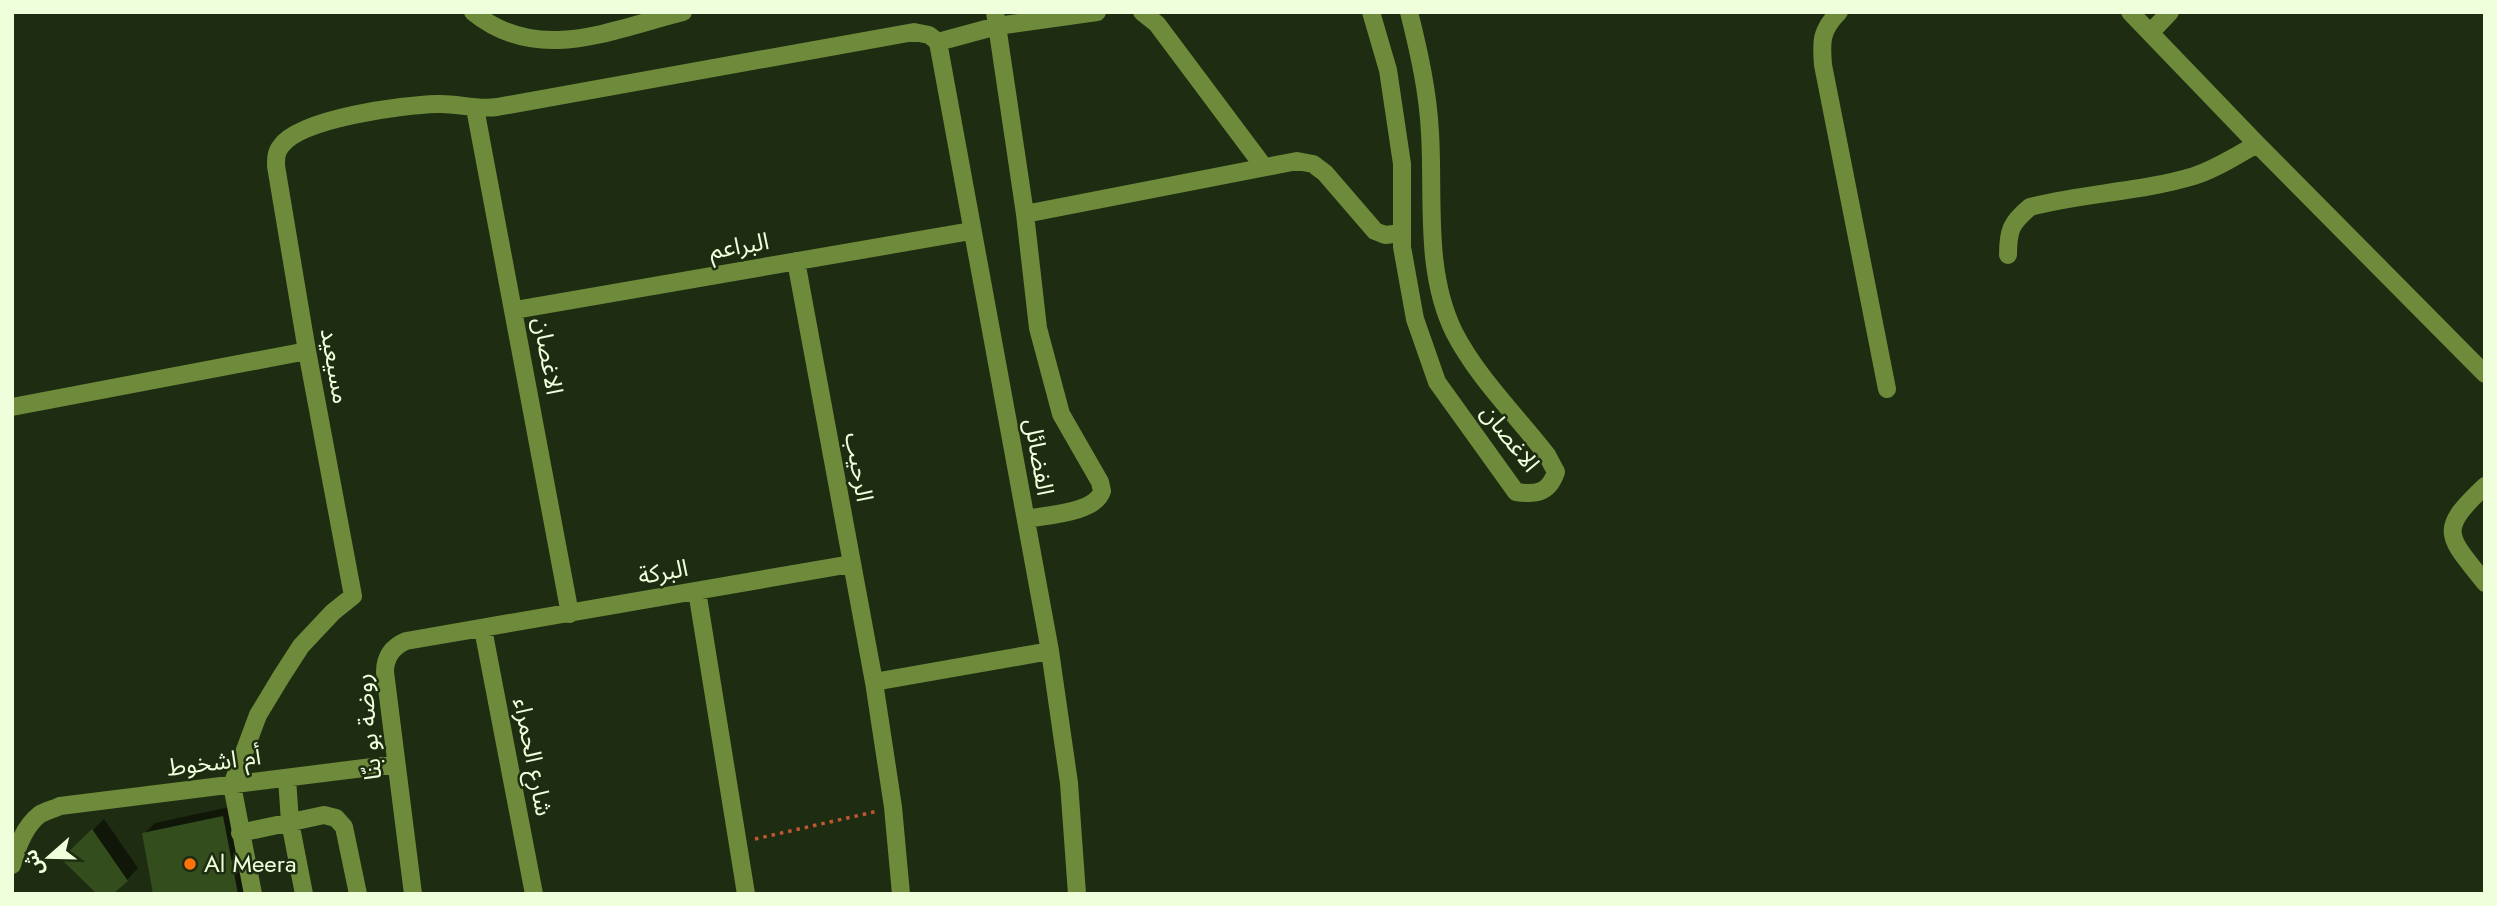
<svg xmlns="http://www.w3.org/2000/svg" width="2497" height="906" font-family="Jost,'Noto Sans Arabic',sans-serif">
  <rect width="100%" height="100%" fill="#1e2c11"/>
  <path fill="#0007" d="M234,806l16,88h-95l-11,-60 11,-11z
    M104,819l34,49 -11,12 -63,-21z"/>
  <path fill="#334d1d" d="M223,816l15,78h-85l-11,-61z
    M92,829l36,52 -15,13h-16l-36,-35z"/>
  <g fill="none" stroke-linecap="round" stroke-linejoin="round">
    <path stroke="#bf5731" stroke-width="3.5" stroke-dasharray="3.5 5" stroke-linecap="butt" d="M755,839l123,-28"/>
    <path stroke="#6e8b3c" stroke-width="18" d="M473,12c65,53 137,18 210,0
      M995,12l30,202 13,114 23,86 39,68 2,9c-6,22 -56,24 -76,28
      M1142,12l15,12 107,143
      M1371,12l17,58 14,94v83l13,72 22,63 79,110c20,3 33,1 40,-20l-9,-17c-31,-40 -70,-78 -93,-123 -30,-61 -20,-135 -24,-199 -2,-41 -11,-81 -21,-121
      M1839,12c-18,18 -18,29 -16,53l64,324
      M2130,12l127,132 228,230
      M2151,32l19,-20
      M938,42l59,-16 100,-14
      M475,108l95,506
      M1025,214l272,-53 16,3 12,9 50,58 10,4 17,-2
      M2008,255c0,-25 3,-32 22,-48 54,-14 111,-15 164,-31 22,-7 42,-20 63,-32
      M796,261l78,421 19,125 8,87
      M515,310l456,-79
      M12,407l295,-56
      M2485,486c-48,45 -38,49 0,97
      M697,591l49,303
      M483,629l51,265
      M874,682l176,-31
      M287,778l3,44 14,72
      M240,833l84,-18 12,3 8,9 14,67
      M12,865c5,-18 12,-38 27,-50 6,-4 15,-6 21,-9l336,-42
      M253,894l-21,-109 26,-70 23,-38 20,-31 32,-34 20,-16 -46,-245 -31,-185c0,-8 0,-14 5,-20 20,-28 122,-41 156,-42 20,-1 39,6 60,3l417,-75 15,3 9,7 112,609 19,132 8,111
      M413,894l-28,-222c0,-15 7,-25 21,-31l445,-77"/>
  </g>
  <circle fill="#ff7308" stroke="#1e2c11" stroke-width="2.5" cx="190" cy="864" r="7"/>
  <g text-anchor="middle" stroke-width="5" stroke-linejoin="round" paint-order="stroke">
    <g font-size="24" fill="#efffdc" stroke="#1e2c11">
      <text transform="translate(739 246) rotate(-10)" y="8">البراعم</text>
      <text transform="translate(548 356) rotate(80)" y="8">الاغصان</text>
      <text transform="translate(335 366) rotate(80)" y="8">مسيعيد</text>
      <text transform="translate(1510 438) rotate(52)" y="8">الاغصان</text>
      <text transform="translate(1039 457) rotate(80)" y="8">الفضائل</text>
      <text transform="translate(859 467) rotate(80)" y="8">الرحيب</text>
      <text transform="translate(663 572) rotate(-10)" y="8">البركة</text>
      <text transform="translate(368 727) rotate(-96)" y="8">روضة بو بنّا</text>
      <text transform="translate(533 757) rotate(79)" y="8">شارع الحمراء</text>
      <text transform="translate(214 762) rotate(-7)" y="8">أم اشخوط</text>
    </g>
    <g font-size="24" fill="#efffdc" stroke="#1e2c11" text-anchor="start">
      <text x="204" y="872">Al Meera</text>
    </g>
  </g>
  <rect width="2497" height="906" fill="none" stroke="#efffdc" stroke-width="28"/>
  <g transform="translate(49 857) rotate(250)" stroke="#1e2c11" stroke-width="5" paint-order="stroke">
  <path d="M0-5L12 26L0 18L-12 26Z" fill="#efffdc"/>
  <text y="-10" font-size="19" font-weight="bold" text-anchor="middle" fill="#efffdc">ش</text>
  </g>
</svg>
